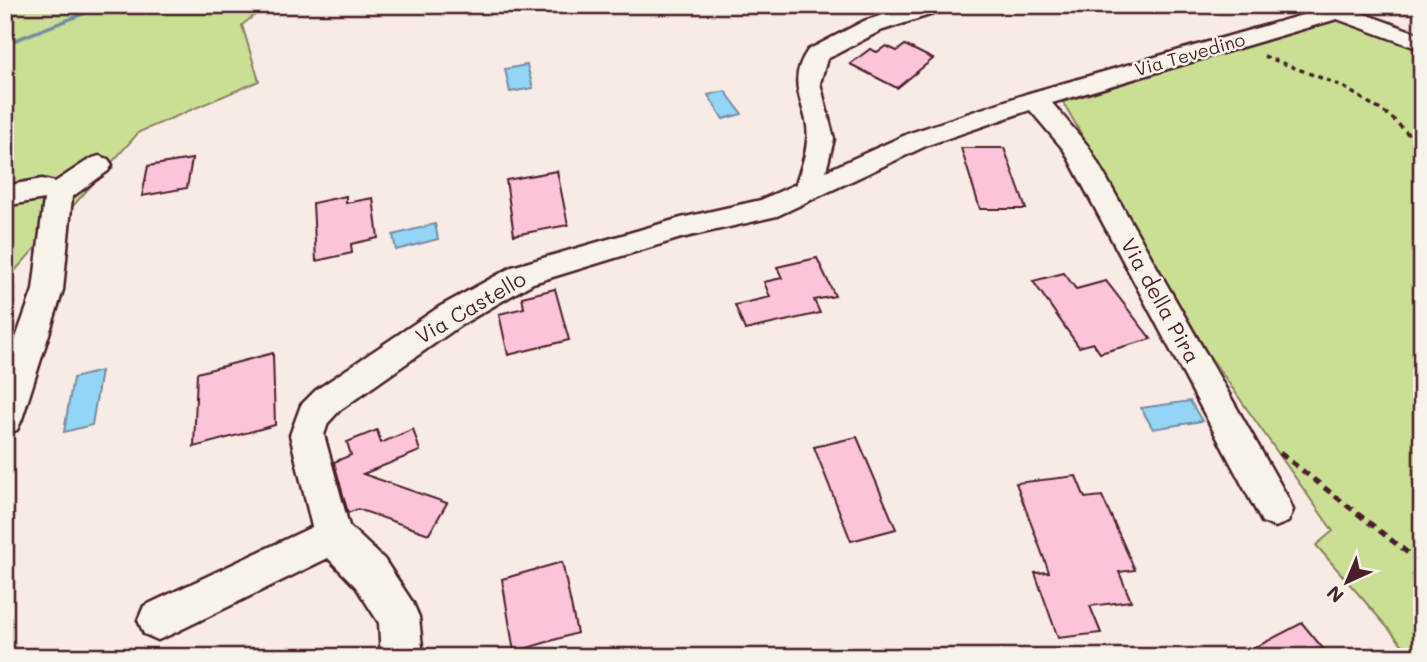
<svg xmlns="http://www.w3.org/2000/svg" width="1427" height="662" font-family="Mali,sans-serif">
  <rect width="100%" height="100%" fill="#f8eae5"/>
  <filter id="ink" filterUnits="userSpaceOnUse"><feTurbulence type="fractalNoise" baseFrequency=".0143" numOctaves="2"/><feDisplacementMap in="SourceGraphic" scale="14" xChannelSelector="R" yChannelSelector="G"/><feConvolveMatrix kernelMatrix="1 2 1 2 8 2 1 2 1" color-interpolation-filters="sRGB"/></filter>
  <g filter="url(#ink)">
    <path fill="#cadf94" stroke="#8a7f60" stroke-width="2" d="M5,5h263l-26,20 17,56 -120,51 -134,150z
      M1336,19l37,8 49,19v611h-9l-97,-112 17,-14 -129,-183 -141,-246z"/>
    <path fill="#93d5f5" stroke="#768ca4" stroke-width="2" d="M527,65l6,23 -23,4 -5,-23z
      M725,91l17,23 -19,5 -15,-24z
      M435,224l3,15 -42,11 -3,-15z
      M101,371l-9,54 -28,7 9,-54z
      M1190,401l12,20 -49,8 -12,-21z"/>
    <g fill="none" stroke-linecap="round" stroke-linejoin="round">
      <path fill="#768ca4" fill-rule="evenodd" d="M102,5h9l-106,41v-4z"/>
    </g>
    <path fill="#fcc4da" stroke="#4a1f2b" stroke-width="2" d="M905,45l28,14 -36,29 -47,-24 20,-15 7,3 9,-6 11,5z
      M961,148h43l22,61h-46z
      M192,159l-5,29 -45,8 6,-30z
      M557,171l11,54 -54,10 -8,-55z
      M346,196v7l27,-5 5,40 -27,6 1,9 -36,8 -3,-58z
      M817,258l18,38 -21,4 6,13 -75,17 -10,-25 35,-8 -6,-15 18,-4 -5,-11z
      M1064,273l12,16 30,-8 45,58 -51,14 -7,-10 -14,4 -46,-66z
      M555,289l14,51 -61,15 -9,-41 25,-6 -2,-11z
      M273,353l2,72 -81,22 3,-74z
      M413,429l7,22 -57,23 84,29 -18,31 -71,-25 -10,4 -14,-51 17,-7 -4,-13 30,-12 4,13z
      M857,437l39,92 -45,12 -37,-94z
      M1076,476l9,22 17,-2 33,74 -16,2 12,29 -41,5 11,27 -43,5 -23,-65 14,-1 -33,-89z
      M562,562l15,71 -63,19 -12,-73z
      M1302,623l28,34h-93z"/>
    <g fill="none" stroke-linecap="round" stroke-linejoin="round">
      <defs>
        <path id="minor" d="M914,5h34l-3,5 -65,21 -53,28 -7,24 14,56 -8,32 84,-38 116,-39 301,-86v-3h22v3l73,27v15l-85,-31 -285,84 36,43 200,352 5,12 -5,12 -13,5 -13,-5 -198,-372 -34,-40 -102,35 -151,71 -96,22 -148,45 -72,42 -121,85 -12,13 -4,12 25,91 35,33 29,44 6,14 4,40h-42l-2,-34 -23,-36 -28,-29 -156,76 -14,6 -14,-6 -6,-14 6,-14 168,-79 -22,-92 11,-30 15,-15 123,-83 73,-40 169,-49 80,-18 35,-16c4,-13 10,-28 11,-43 5,-32 -25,-54 1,-91l56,-29z
          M99,156l9,3 4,6 -4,6 -36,26 -9,93 -41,129 -5,11 -12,4v-65l28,-79 11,-91 -39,7v-20l37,-7 13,3 35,-23z"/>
      </defs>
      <use href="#minor" stroke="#4a1f2b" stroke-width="5"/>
      <path stroke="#4a1f2b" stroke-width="3.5" stroke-dasharray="5 4.5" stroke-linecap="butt" d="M1264,56l78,30 48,30 32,32"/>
      <path stroke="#4a1f2b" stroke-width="5" stroke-dasharray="8 6" stroke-linecap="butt" d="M1280,453l142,111"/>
      <use href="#minor" fill="#f7f3e8" fill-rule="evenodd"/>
    </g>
  </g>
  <g text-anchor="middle" stroke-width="5" stroke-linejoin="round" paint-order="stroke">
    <g font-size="18" fill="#4a1f2b" stroke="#f7f3e8">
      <text transform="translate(1190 55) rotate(-16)" y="6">Via Tevedino</text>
    </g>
    <g font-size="21" fill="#4a1f2b" stroke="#f7f3e8">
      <text transform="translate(1160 301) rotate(61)" y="7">Via della Pira</text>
      <text transform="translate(471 308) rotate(-30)" y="7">Via Castello</text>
    </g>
  </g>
  <rect width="1427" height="662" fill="none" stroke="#f7f3e8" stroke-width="28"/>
  <rect x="14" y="14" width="1399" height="634" fill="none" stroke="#4a1f2b" stroke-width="2.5" filter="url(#ink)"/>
  <g transform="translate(1347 582) rotate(224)" stroke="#f7f3e8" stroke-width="5" paint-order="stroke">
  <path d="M0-5L12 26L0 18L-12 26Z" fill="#4a1f2b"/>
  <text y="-10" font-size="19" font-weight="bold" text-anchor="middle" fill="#4a1f2b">N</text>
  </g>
</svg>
